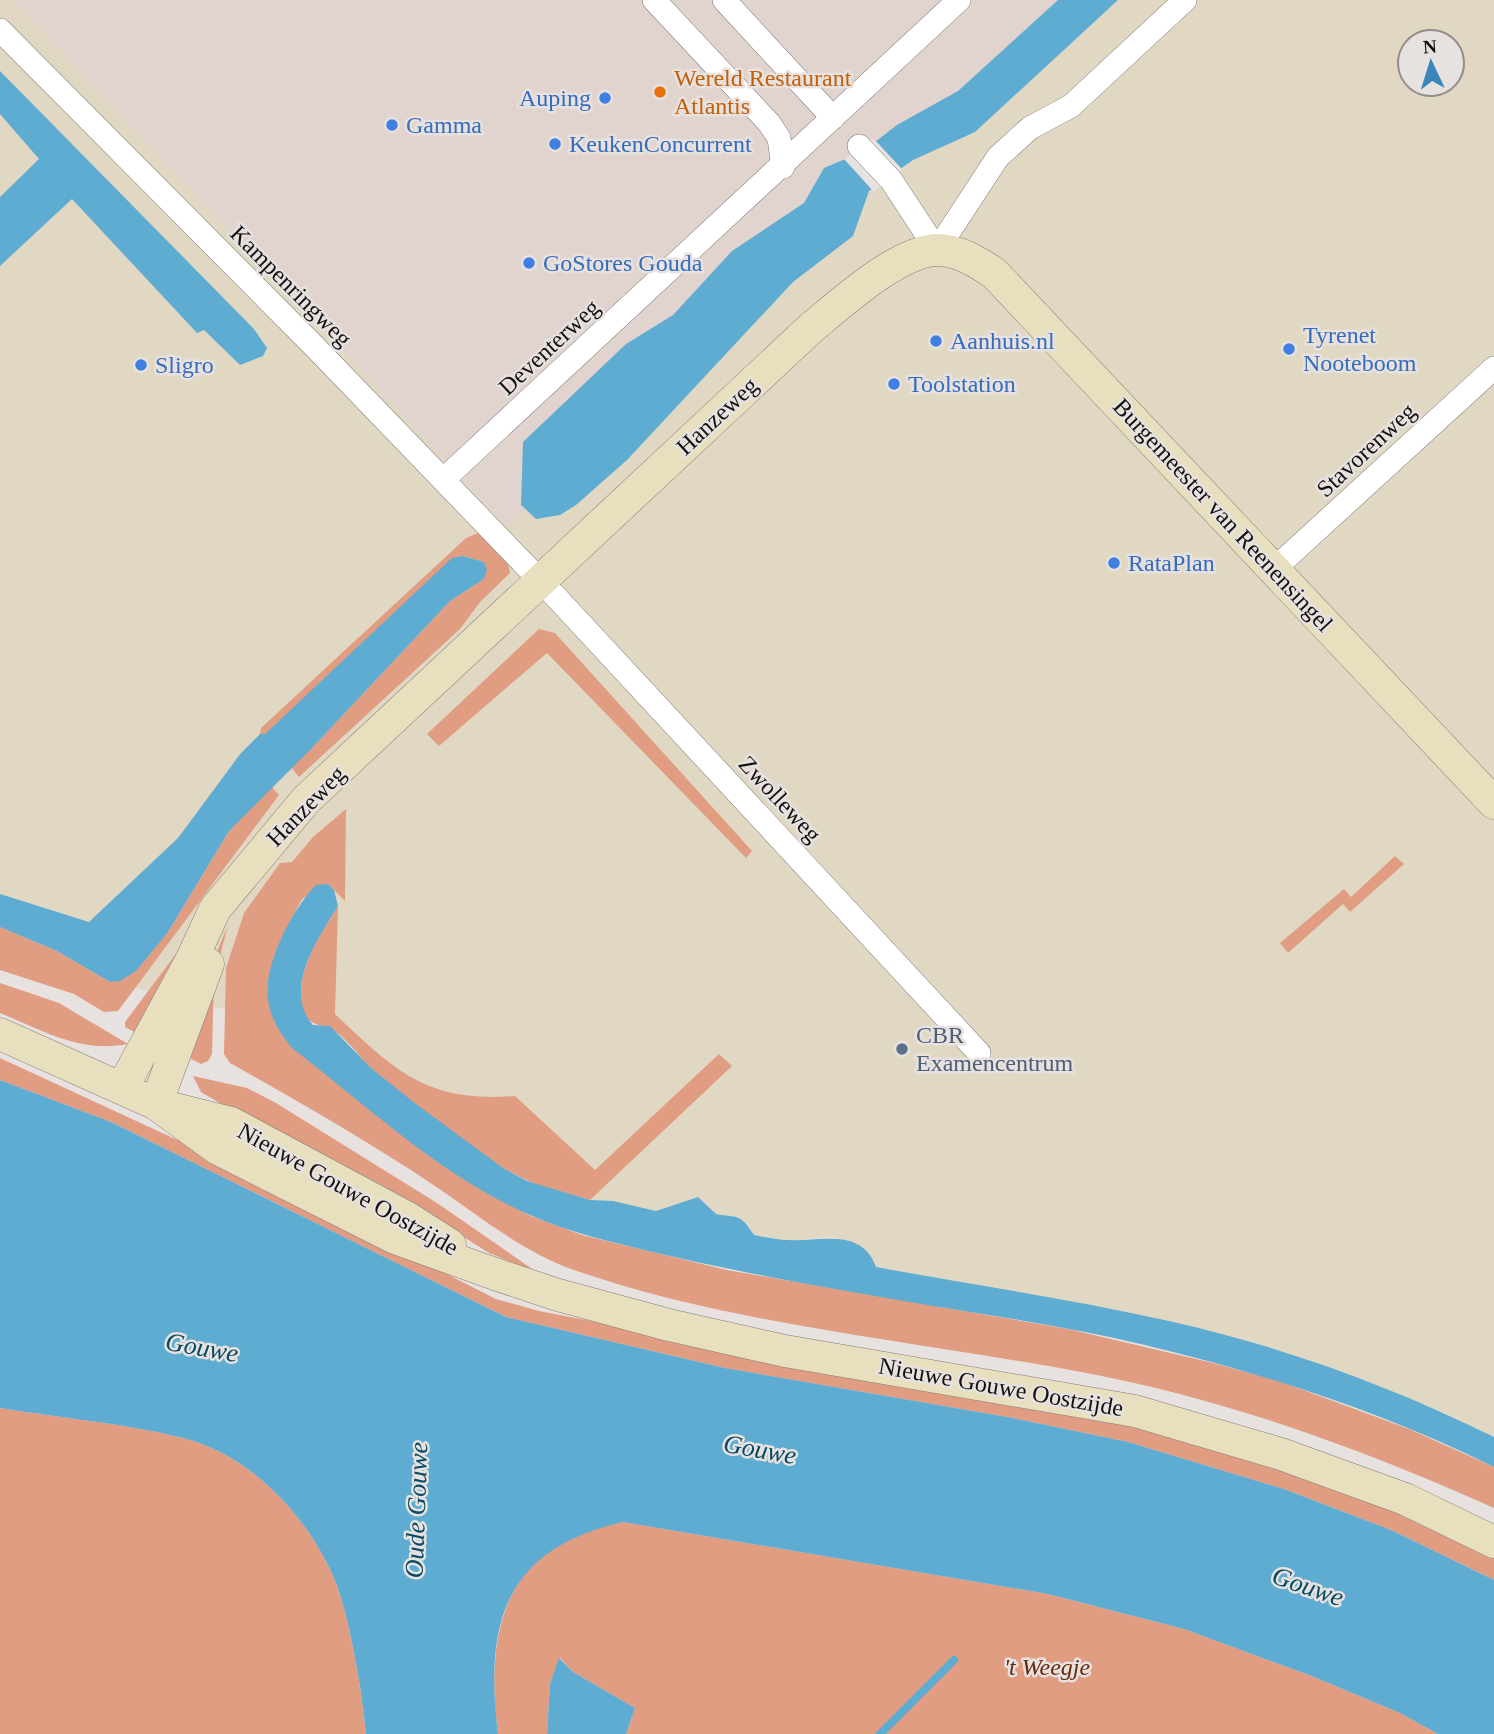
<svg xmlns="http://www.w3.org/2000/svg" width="1494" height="1734" font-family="Georgia,serif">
  <rect width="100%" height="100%" fill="#e7e1df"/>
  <path fill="#e1d3ce" d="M13,0h1077l-583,526z"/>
  <path fill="#e1d8c3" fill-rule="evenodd" d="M0,0h13l494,526 583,-526h404v1437l-49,-24 -168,-63 -108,-29 -294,-54 -2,-8 -10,-11 -31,-11 -43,4 -35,-6 -7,-11 -31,-10 -18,-17 -42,14 -43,-10 -23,-1 -284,-183 -38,-15 -44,7 -114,-27 -53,-31 -57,-24zM1410,42h42v42h-42z"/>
  <path fill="#e19d82" d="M480,532l27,27 3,14 -30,29 -20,27 -161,148 -8,-10 21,-19 138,-147 34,-22v-17l-21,-6 -198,178h-5l1,-6 205,-190z
    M539,629l16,4 197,218 -6,7 -199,-205 -108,93 -12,-12z
    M272,787l7,8 -161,216 -14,1 -30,-18 -74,-24v-43l57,24 53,31 58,-50 61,-101z
    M346,809l-1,92 -17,-17 -26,15 -15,28 -20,62 118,131 82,61 64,35 51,19 145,35 341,59 141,33 70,19 130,48 85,38v41c-134,-60 -268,-109 -413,-136 -165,-31 -349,-47 -507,-102 -54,-19 -98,-57 -145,-88 -65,-43 -132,-81 -199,-119l-6,-9 2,-86 18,-55 36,-50 12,-1 21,-25z
    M1395,856l9,8 -54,48 -7,-8 -55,49 -8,-10 64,-54 7,8z
    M338,906l-3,108c60,57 92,89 180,82l80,74 124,-116 13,12 -142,134c-21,-7 -46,-11 -66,-21 -49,-23 -110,-73 -151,-109 -12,-11 -21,-25 -33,-35 -16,-14 -37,-4 -39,-36 -2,-35 20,-65 37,-93z
    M205,915l-65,120 -15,-8v-5z
    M228,925l-14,54 -2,75 -4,7 -7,3 -10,-5c1,-47 19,-91 37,-134z
    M0,983l59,20 69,41c-49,9 -84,-13 -128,-31z
    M0,1058l225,104 271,137 43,12 626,121 181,57 148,65v26l-103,-50 -107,-41 -156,-47 -115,-24 -288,-50 -219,-51 -395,-195 -111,-42z
    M193,1076l54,12 29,15 161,100 101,70 -49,-20 -71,-45 -202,-107 -15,-9z
    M0,1408c60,10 124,15 183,30 68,17 124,78 151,140 15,35 29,118 32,156h-366z
    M623,1522l425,72 136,35 125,46 91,38 38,21h-812l9,-26 -62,-36 -13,-14 -10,26 -3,50h-49c-11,-82 -2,-171 88,-204 12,-4 25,-5 37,-8z"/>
  <path fill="#5eacd2" d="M1058,0h60l-143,132 -62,28 -44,31 -16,45 -60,46 -166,178 -51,45 -16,10 -24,4 -15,-14 2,-63 103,-98 47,-29 59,-64 72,-48 20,-35 38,-16 35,-27 61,-34z
    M0,71l254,258 13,19 -4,8 -23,9 -36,-35 -7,3 -125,-134 -72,67v-69l39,-38 -39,-45z
    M463,556l21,6 3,7 -3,10 -34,22 -138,147 -83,83 -61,101 -32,39 -16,10 -10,1 -53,-31 -57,-24v-33l89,28 89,-84 63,-85 19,-19h5l187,-176z
    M328,884l6,6 4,16c-20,33 -56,83 -25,119l17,1 42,43 44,35 87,64 24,13 63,19 23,1 43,10 42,-14 18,17c22,4 24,-1 38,21 11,2 23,5 34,5 31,2 74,-13 88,27 97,18 196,32 293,54 112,25 222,65 325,116v30c-110,-55 -229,-93 -349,-122 -96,-23 -196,-35 -293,-53 -69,-12 -136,-25 -204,-41 -40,-10 -80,-19 -118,-36 -88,-38 -163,-109 -238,-167 -12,-15 -22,-30 -24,-49 -5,-34 25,-91 48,-114z
    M0,1080l111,42 395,195 219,51 288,50 115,24 156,47 107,41 103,50v154h-56l-38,-21 -91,-38 -125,-46 -136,-35 -425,-72c-118,27 -139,100 -125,212h-132c-3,-38 -17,-121 -32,-156 -27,-62 -83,-123 -151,-140 -59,-15 -123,-20 -183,-30z
    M559,1658l14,14 62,36 -9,26h-79l3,-50z"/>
  <path fill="#e7e1df" d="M873,138l29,31 -28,23 -30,-33z"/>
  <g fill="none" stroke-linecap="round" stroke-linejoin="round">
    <path stroke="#5eacd2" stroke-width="8" d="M880,1734l74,-74"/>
    <defs>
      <path id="street" d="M654,0l115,123 10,15 4,29
        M724,0l109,118
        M0,30l313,315 244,253 422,455
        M859,146l32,34 46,70 61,-93 32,-29 41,-22 114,-106
        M443,480l516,-480
        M1273,570l221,-202"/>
      <path id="secondary" d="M0,1034l156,70 62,45 177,89 100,36 63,21 111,30 116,26 350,60 146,43 124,45 89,43
        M122,1088l70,-129 23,-50 91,-109 504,-471c29,-24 90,-80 129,-79 21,1 38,12 55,23l500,530
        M156,1104l52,-140
        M171,1108l60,15 175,94 44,28"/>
    </defs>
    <use href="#street" stroke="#827d7b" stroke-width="24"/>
    <use href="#secondary" stroke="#827d7b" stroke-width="33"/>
    <use href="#street" stroke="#fff" stroke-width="23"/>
    <use href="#secondary" stroke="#e7dfbd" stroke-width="32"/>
  </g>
  <circle fill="#e8710a" stroke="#e7e1df" stroke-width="2.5" cx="660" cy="92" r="7"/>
  <g fill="#3f7fe0" stroke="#e7e1df" stroke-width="2.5">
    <circle cx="605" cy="98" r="7"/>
    <circle cx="392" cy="125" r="7"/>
    <circle cx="555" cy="144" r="7"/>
    <circle cx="529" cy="263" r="7"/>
    <circle cx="936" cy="341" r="7"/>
    <circle cx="1289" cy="349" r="7"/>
    <circle cx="141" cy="365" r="7"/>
    <circle cx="894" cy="384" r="7"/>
    <circle cx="1114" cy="563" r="7"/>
  </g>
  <circle fill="#5c6f8a" stroke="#e7e1df" stroke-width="2.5" cx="902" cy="1049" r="7"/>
  <g text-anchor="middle" stroke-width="5" stroke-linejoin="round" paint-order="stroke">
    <g font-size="24" fill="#c56008" stroke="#e7e1df" text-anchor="start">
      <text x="674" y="86">Wereld Restaurant<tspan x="674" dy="28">Atlantis</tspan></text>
    </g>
    <g font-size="24" fill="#366cbe" stroke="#e7e1df" text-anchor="start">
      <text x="591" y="106" text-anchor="end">Auping</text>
      <text x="406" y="133">Gamma</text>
      <text x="569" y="152">KeukenConcurrent</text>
      <text x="543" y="271">GoStores Gouda</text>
      <text x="1303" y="343">Tyrenet<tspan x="1303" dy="28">Nooteboom</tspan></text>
      <text x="950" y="349">Aanhuis.nl</text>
      <text x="155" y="373">Sligro</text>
      <text x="908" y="392">Toolstation</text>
      <text x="1128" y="571">RataPlan</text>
    </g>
    <g font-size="24" fill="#141211" stroke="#e7e1df">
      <text transform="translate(291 286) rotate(45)" y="8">Kampenringweg</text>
      <text transform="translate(549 347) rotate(-43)" y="8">Deventerweg</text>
      <text transform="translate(717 416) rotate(-43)" y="8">Hanzeweg</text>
      <text transform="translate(1366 450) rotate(-43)" y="8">Stavorenweg</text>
      <text transform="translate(1223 515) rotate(47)" y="8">Burgemeester van Reenensingel</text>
      <text transform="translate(780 799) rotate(47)" y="8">Zwolleweg</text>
      <text transform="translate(306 806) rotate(-46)" y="8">Hanzeweg</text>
      <text transform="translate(348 1189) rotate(29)" y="8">Nieuwe Gouwe Oostzijde</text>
      <text transform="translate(1001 1387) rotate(10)" y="8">Nieuwe Gouwe Oostzijde</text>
    </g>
    <g font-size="24" fill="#4e5e75" stroke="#e7e1df" text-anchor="start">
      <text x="916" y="1043">CBR<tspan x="916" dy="28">Examencentrum</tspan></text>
    </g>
    <g font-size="24" font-style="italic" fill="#68290a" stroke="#e7e1df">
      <text x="1047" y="1675">'t Weegje</text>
    </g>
    <g font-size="26" font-style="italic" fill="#064a64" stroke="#e7e1df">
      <text transform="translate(202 1347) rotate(10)" y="9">Gouwe</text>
      <text transform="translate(760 1449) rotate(10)" y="9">Gouwe</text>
      <text transform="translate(416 1510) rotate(-88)" y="9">Oude Gouwe</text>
      <text transform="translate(1308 1586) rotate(19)" y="9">Gouwe</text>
    </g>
  </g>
  <g transform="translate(1431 63) rotate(356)"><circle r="33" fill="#e7e1df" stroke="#938e8d" stroke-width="2"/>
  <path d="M0-5L12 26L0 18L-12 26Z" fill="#3987ba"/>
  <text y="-10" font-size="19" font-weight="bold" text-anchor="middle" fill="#141211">N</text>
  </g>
</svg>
